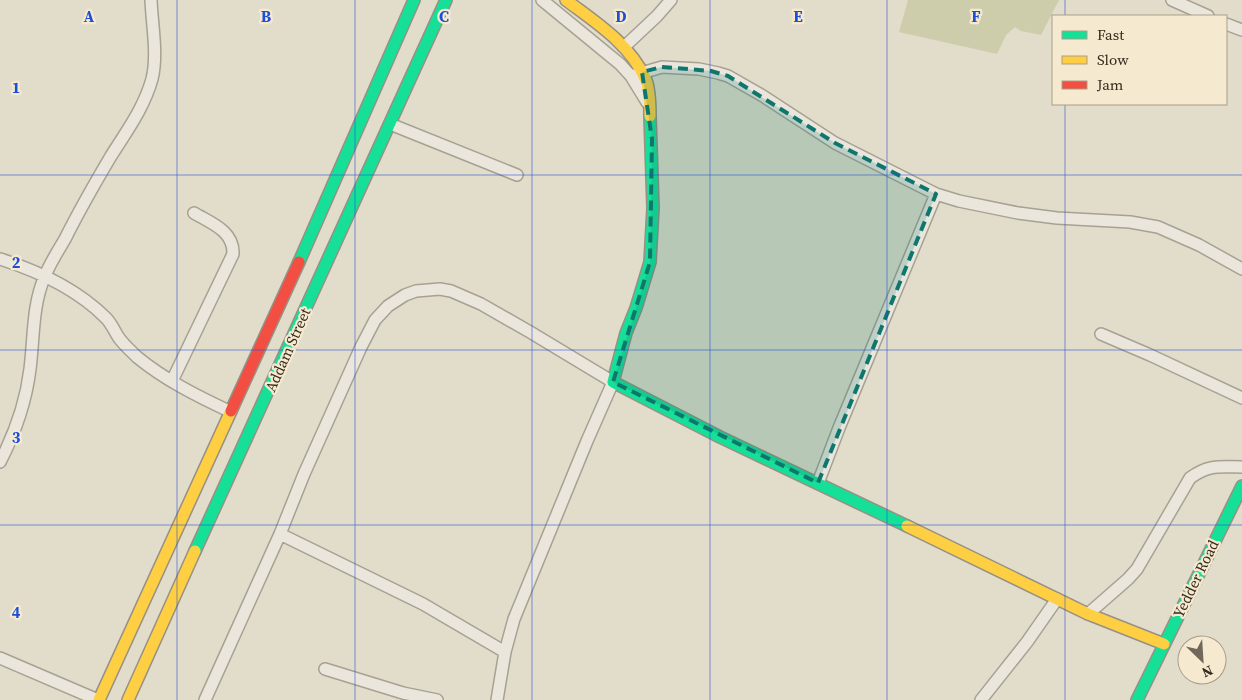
<svg xmlns="http://www.w3.org/2000/svg" width="1242" height="700" font-family="'Source Serif 4',serif">
  <rect width="100%" height="100%" fill="#e2dcca"/>
  <path fill="#cdcdac" d="M908,0h151l-18,35 -20,-4 -6,-4 -9,8 -9,19 -98,-22z"/>
  <g fill="none" stroke-linecap="round" stroke-linejoin="round">
    <defs>
      <path id="street" d="M542,0l78,64 11,12 16,26
        M1172,0l36,16
        M1226,24l16,6
        M624,47l33,-31 14,-16
        M631,76l31,-9 37,2 19,4 10,3 35,20 72,47 101,51 23,7 59,12 39,5 73,4 28,5 41,18 43,24
        M390,124l127,51
        M0,259c38,12 78,31 106,59 6,6 8,13 13,20 5,7 12,13 18,19 28,23 60,39 92,54
        M1101,334l49,21 92,43
        M172,381l61,-127c1,-23 -22,-31 -39,-41
        M0,462c15,-29 26,-60 30,-93 4,-31 2,-64 15,-93 5,-13 13,-25 20,-37 14,-28 30,-56 46,-83 15,-24 33,-48 41,-77 6,-24 0,-54 -1,-79
        M818,483l21,-55 97,-234
        M280,534l143,70 82,48
        M1088,614l40,-35 9,-10 53,-91c19,-14 30,-11 52,-11
        M0,658l98,42
        M325,669l78,24 34,7
        M205,700l75,-166 24,-60 57,-127 14,-27 13,-14 17,-11 11,-4 24,-2 11,2 30,13 49,28 83,50 -26,59 -73,178 -9,33 -8,48
        M981,700l46,-58 30,-43"/>
      <path id="fast" d="M650,116l3,92 -3,54 -14,46 -10,25 -13,49 107,55 187,89
        M299,262l115,-262
        M195,551l251,-551
        M1137,700l105,-214"/>
      <path id="slow" d="M566,0c29,22 63,43 79,78 5,10 5,27 5,38
        M907,526l181,88 76,30
        M99,700l132,-289
        M128,700l67,-149"/>
      <path id="jam" d="M231,411l68,-149"/>
    </defs>
    <use href="#street" stroke="#a7a194" stroke-width="14"/>
    <use href="#fast" stroke="#979084" stroke-width="14"/>
    <use href="#slow" stroke="#979084" stroke-width="14"/>
    <use href="#jam" stroke="#979084" stroke-width="14"/>
    <use href="#street" stroke="#eae6dc" stroke-width="11"/>
    <use href="#fast" stroke="#16e098" stroke-width="11"/>
    <use href="#slow" stroke="#ffcf43" stroke-width="11"/>
    <use href="#jam" stroke="#f24e42" stroke-width="11"/>
  </g>
  <path fill="#0f766e" fill-opacity="0.2" stroke="#0f766e" stroke-width="4" stroke-dasharray="10 6" stroke-linejoin="round" d="M662,67l49,4 17,5 107,67 101,51 -118,289 -205,-101 37,-120 2,-123 -10,-67z"/>
  <path fill="none" stroke="#1d4ed8" stroke-width="1" stroke-opacity="0.55" d="M177,0v700M355,0v700M532,0v700M710,0v700M887,0v700M1065,0v16M1065,104v596M0,175h1242M0,350h1242M0,525h1242"/>
  <g text-anchor="middle" stroke-width="4.5" stroke-linejoin="round" paint-order="stroke">
    <g font-size="15" fill="#36291d" stroke="#f5ead0">
      <text transform="translate(288 350) rotate(-66)" y="5">Addam Street</text>
      <text transform="translate(1196 579) rotate(-64)" y="5">Yedder Road</text>
    </g>
  </g>
  <g font-size="16" text-anchor="middle" font-weight="bold" fill="#1d4ed8" stroke="#f5ead0" stroke-width="4.5" stroke-linejoin="round" paint-order="stroke">
    <text x="89" y="22">A</text>
    <text x="266" y="22">B</text>
    <text x="444" y="22">C</text>
    <text x="621" y="22">D</text>
    <text x="798" y="22">E</text>
    <text x="976" y="22">F</text>
    <text x="16" y="93">1</text>
    <text x="16" y="268">2</text>
    <text x="16" y="443">3</text>
    <text x="16" y="618">4</text>
  </g>
  <rect x="1052" y="15" width="175" height="90" fill="#f5ead0" stroke="#a99d88"/>
  <rect x="1062" y="31" width="25" height="8" fill="#16e098" stroke="#a99d88"/>
  <text x="1097" y="40" font-size="15" fill="#36291d">Fast</text>
  <rect x="1062" y="56" width="25" height="8" fill="#ffcf43" stroke="#a99d88"/>
  <text x="1097" y="65" font-size="15" fill="#36291d">Slow</text>
  <rect x="1062" y="81" width="25" height="8" fill="#f24e42" stroke="#a99d88"/>
  <text x="1097" y="90" font-size="15" fill="#36291d">Jam</text>
  <g transform="translate(1202 660) rotate(155)"><circle r="24" fill="#f5ead0" stroke="#a99d88"/>
  <path d="M0-4L9 19L0 12L-9 19Z" fill="#72685a"/>
  <text y="-8" font-size="14" font-weight="bold" text-anchor="middle" fill="#36291d">N</text>
  </g>
</svg>
